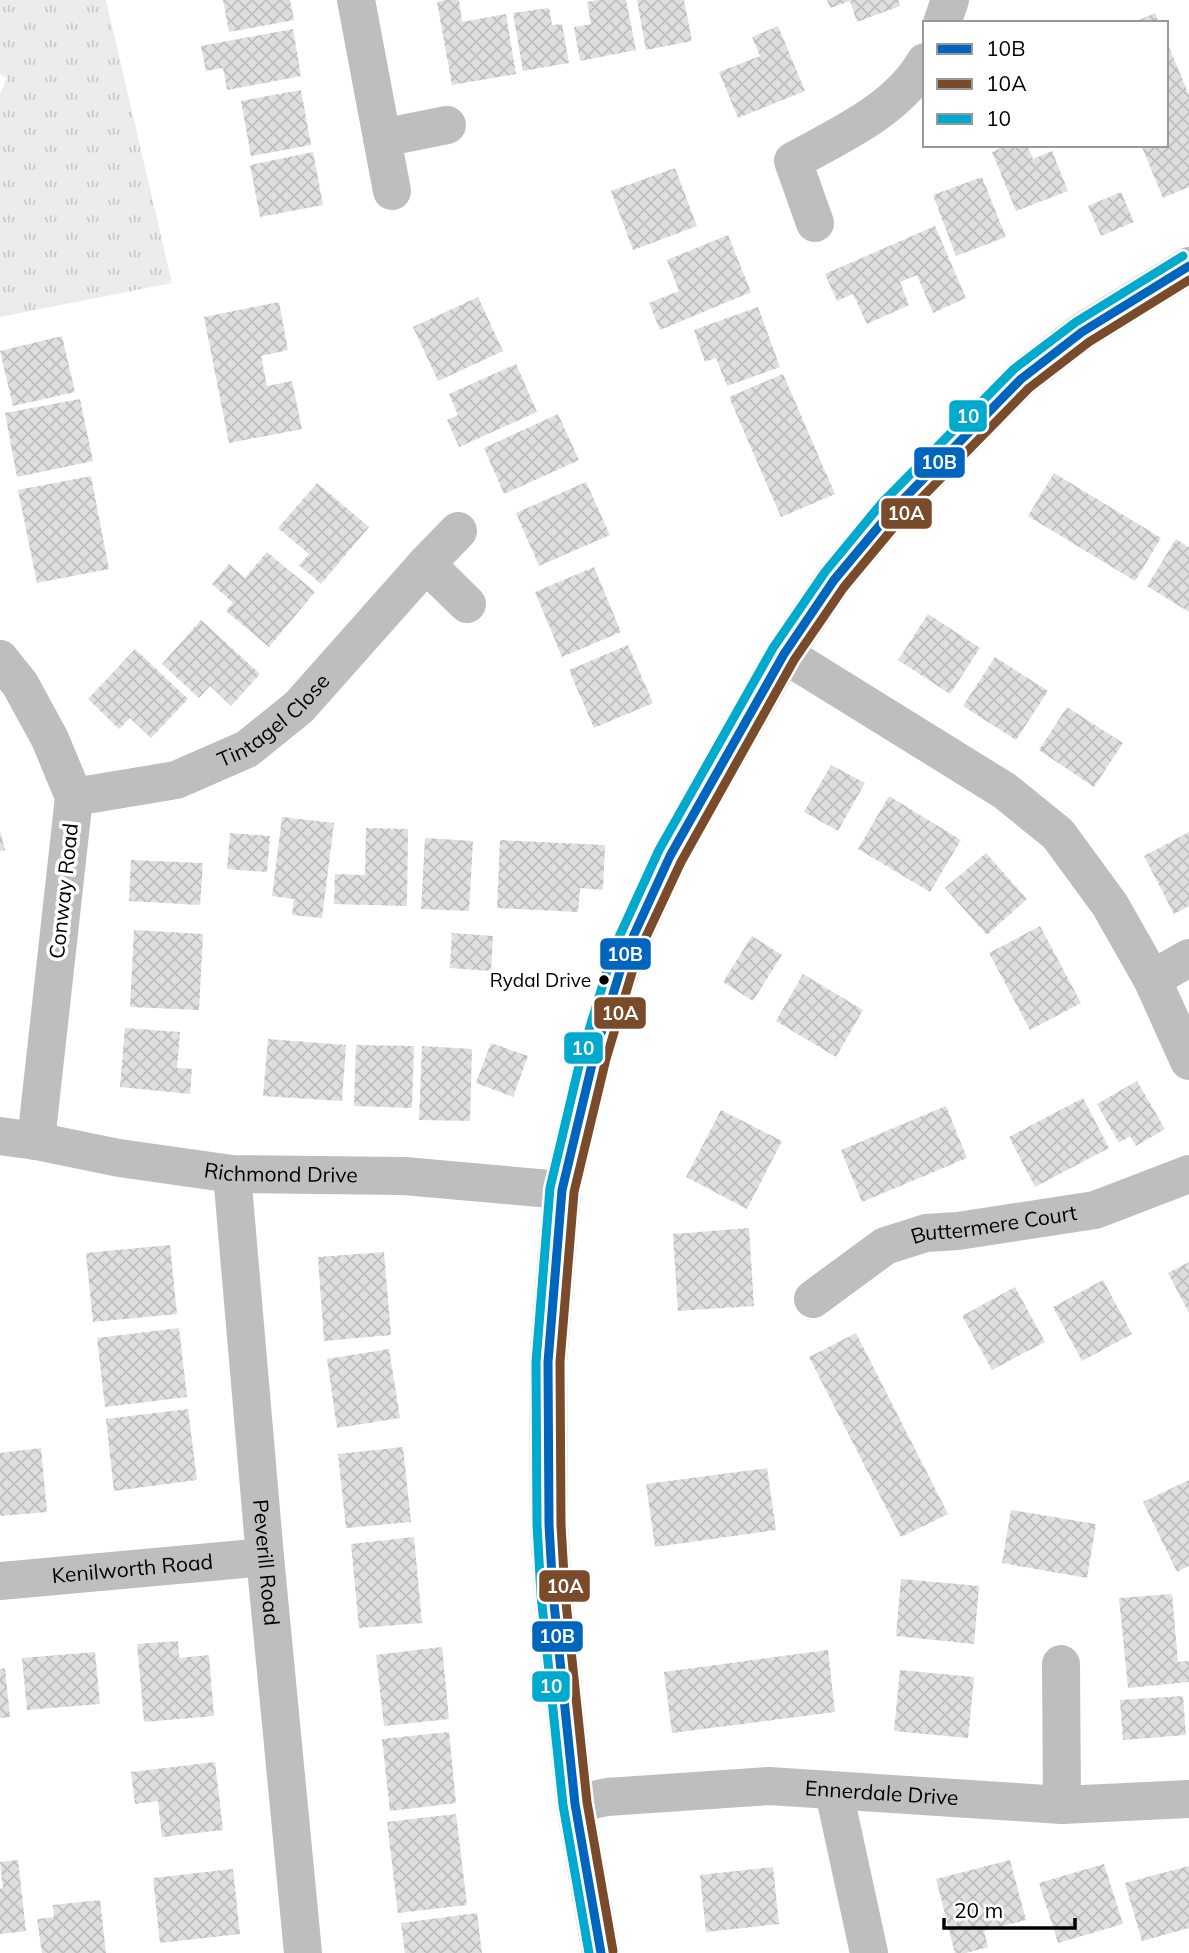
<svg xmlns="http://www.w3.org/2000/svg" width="1189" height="1953" font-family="Mulish,sans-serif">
  <defs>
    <pattern id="grass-tufts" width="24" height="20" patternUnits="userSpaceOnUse" patternTransform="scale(1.75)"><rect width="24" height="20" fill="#ececec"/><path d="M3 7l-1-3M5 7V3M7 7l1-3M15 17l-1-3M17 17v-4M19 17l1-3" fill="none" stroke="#c9c9c9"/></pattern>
    <pattern id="building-cross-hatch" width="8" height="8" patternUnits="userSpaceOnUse" patternTransform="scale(1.75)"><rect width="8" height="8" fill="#dfdfdf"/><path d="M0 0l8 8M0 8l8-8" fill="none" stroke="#bebebe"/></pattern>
  </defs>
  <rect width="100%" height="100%" fill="#fff"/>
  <path fill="url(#grass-tufts)" d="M0,0h106l66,283 -172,34v-223l7,-16 -7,-4z"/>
  <path fill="url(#building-cross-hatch)" d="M223,0h67l4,20 -65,12z
    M445,0h14l3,22 44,-8 10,60 -64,11 -15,-83z
    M597,0h29l10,50 -56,11 -6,-34 17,-3 -4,-22z
    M637,0h47l8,41 -46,9z
    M827,0h71l2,6 -43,16 -7,-21 -20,7z
    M549,8l3,17 10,-1 7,39 -46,8 -10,-58z
    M1155,13l4,10h-27z
    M778,26l27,65 -67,27 -19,-46 41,-16 -8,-19z
    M293,29l8,47 -74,14 -4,-22 -17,3 -5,-25z
    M1166,40l23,55v92l-26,11 -22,-53h25z
    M301,90l10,55 -60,11 -10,-55z
    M1008,145h19l6,14 19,-8 16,40 -52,20 -24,-59z
    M313,152l10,53 -63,12 -10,-52z
    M675,168l22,58 -64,24 -22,-59z
    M982,177l24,60 -50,19 -23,-61z
    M1121,192l13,30 -33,14 -13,-30z
    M935,226l31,72 -33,15 -16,-38 -17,7 9,23 -42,19 -14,-30 -16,7 -12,-27z
    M728,235l23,57 -91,38 -11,-27 30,-12 -12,-31z
    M478,297l25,54 -65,30 -25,-54z
    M279,302l9,48 -27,6 6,30 25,-5 10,48 -73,14 -25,-126z
    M758,307l22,60 -53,19 -11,-28 -11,4 -11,-32z
    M62,336l13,56 -62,14 -13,-55z
    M516,364l21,48 -78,35 -12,-27 11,-5 -9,-21z
    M783,374l52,120 -54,23 -52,-120z
    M80,399l13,62 -76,16 -12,-64z
    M558,414l21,46 -75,34 -20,-46z
    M1054,473l107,65 -26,43 -107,-65z
    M91,476l18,93 -72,14 -19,-93z
    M586,482l24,53 -71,31 -23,-53z
    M317,483l52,44 -48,57 -22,-19 10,-11 -31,-26z
    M1176,539l13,8v65l-42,-26z
    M267,552l48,40 -46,55 -43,-36 7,-8 -21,-19 17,-20 16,14z
    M594,567l27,65 -59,25 -27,-65z
    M928,614l52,34 -30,46 -52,-34z
    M201,620l59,54 -29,32 -21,-20 -11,12 -37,-34z
    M628,645l25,58 -59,25 -25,-58z
    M135,649l53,50 -37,39 -21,-20 -11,11 -31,-30z
    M995,657l53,34 -32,49 -53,-34z
    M1067,707l56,36 -29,44 -55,-37z
    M831,765l34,18 -27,48 -34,-19z
    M889,796l72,44 -31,52 -72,-43z
    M282,817l52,6 -12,95 -30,-3 2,-16 -22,-3z
    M366,828l42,1 -1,77 -73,-2 1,-30 30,1z
    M0,831l5,19 -5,1z
    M1189,832v74l-15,8 -30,-58z
    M230,833l40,3 -3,36 -40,-3z
    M425,838l48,3 -4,70 -48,-2z
    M500,840l105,5 -2,45 -23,-2 -2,24 -81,-4z
    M986,853l41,46 -40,36 -42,-47z
    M131,860l72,3 -3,42 -71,-4z
    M1040,926l41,77 -51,27 -41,-77z
    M134,930l69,4 -4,76 -69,-3z
    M452,933l41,3 -2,35 -41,-3z
    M752,936l30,19 -29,46 -30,-19z
    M803,974l60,36 -27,47 -60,-36z
    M125,1028l55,4 -3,36 15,1 -2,25 -70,-7z
    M268,1039l78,6 -4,56 -79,-5z
    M491,1043l37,13 -15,41 -37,-14z
    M356,1045l58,1 -2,62 -58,-2z
    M422,1046l50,3 -2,72 -51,-1z
    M1137,1081l28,48 -29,17 -6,-10 -11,7 -22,-39z
    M1083,1098l26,50 -74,39 -26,-50z
    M946,1106l21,52 -105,44 -21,-52z
    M721,1110l61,31 -35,68 -61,-32z
    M749,1228l5,78 -76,5 -5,-77z
    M170,1245l7,69 -84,8 -7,-69z
    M384,1252l7,83 -67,6 -6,-84z
    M1189,1262v51l-21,-40z
    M1103,1280l29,54 -50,27 -29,-54z
    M1015,1287l30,55 -53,28 -30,-54z
    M179,1328l8,69 -82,10 -8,-69z
    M856,1333l92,181 -47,23 -92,-180z
    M389,1349l11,69 -63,10 -10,-69z
    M188,1409l9,71 -83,11 -8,-72z
    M403,1447l8,75 -65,6 -8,-74z
    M41,1448l6,64 -47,4v-63z
    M767,1468l9,62 -121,17 -9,-63z
    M1189,1480v86l-12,6 -34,-70z
    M1011,1510l85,14 -9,54 -85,-15z
    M414,1537l8,86 -63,5 -8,-84z
    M901,1579l78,7 -5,58 -78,-8z
    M1172,1594l6,68 11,-1v21l-61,6 -9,-90z
    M178,1641l1,17 30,-3 5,61 -70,6 -7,-78z
    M442,1647l7,72 -65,7 -8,-71z
    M828,1650l7,62 -163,21 -8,-61z
    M95,1652l5,52 -73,6 -5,-52z
    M5,1668l5,49 -10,1v-49z
    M900,1670l74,7 -6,61 -74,-7z
    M1183,1696l3,39 -63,5 -3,-40z
    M449,1732l7,71 -66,8 -8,-72z
    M215,1762l8,68 -61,7 -4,-36 -23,3 -4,-32z
    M456,1814l11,91 -69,8 -11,-91z
    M18,1860l8,71 -26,3v-45l3,-1 -3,-26z
    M1010,1860l16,60 -42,11 4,16 -22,6h-11l-19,-74z
    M1104,1864l19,60 -65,19 -19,-60z
    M1189,1866v62l-47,13 -17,-58z
    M773,1867l6,57 -73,8 -6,-57z
    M233,1869l7,65 -80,9 -7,-65z
    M100,1900l6,53h-64l-5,-34 17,-2 -1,-12z
    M477,1913l5,40h-77l-4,-30z"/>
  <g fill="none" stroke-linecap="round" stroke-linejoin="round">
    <g stroke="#bebebe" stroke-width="38">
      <path d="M356,0l36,191"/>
      <path d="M942,23l8,-23"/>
      <path d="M382,138l65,-13"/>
      <path d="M815,223l-22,-62c47,-26 104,-51 132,-99"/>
      <path d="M426,564l41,40"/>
      <path d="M784,654l221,137 53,43 52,71 42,74 37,82"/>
      <path d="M0,659l20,25 30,55 24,58 -38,344"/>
      <path id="s1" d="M74,797l102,-17 71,-31 52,-42 127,-143 32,-33"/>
      <path d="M1152,979l37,-21"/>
      <path id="s2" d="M0,1136l36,5 83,17 113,16 172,2 158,14"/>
      <path id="s3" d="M232,1174l33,383 38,396"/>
      <path id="s4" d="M813,1299l72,-53 41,-13 32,-2 137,-21 94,-36"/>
      <path id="s5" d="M0,1581l265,-24"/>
      <path d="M1061,1664l1,141"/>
      <path d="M834,1792l35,161"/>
      <path id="s6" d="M575,1804l32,-7 162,-11 293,19 127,-6"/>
    </g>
    <path stroke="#b8b8b8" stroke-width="38" d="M601,1953l-26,-149 -22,-210 -4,-69 -1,-163 14,-172 32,-134 32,-104 44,-96 114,-202 50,-74 56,-67 131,-134 61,-47 107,-66"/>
    <defs>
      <path id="bus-1" d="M601,1953l-26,-149 -22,-210 -4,-69 -1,-163 14,-172 32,-134 32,-104 44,-96 114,-202 50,-74 56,-67 131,-134 61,-47 107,-66"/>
      <path id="bus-2" d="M613,1951l-26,-149 -22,-209 -4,-68 -1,-163 14,-170 32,-133 31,-103 44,-94 113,-202 50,-73 55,-66 130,-133 60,-46 100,-62"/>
      <path id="bus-3" d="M589,1953l-26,-148 -22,-210 -4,-70 -1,-163 14,-174 32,-135 32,-105 45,-98 114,-202 52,-76 56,-68 133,-135 62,-47 107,-66"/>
    </defs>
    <use href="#bus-1" stroke="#fff" stroke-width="14"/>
    <use href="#bus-2" stroke="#fff" stroke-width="14"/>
    <use href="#bus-3" stroke="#fff" stroke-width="14"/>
    <use href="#bus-1" stroke="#0065bd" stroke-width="9"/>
    <use href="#bus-2" stroke="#7a4b2a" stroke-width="9"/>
    <use href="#bus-3" stroke="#00a9ce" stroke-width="9"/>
  </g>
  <circle fill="#000" stroke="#fff" stroke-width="2.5" cx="604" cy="980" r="6"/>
  <g text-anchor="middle" stroke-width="7" stroke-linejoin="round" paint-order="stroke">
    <g font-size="19" fill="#000" stroke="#fff" text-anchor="end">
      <text x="591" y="987">Rydal Drive</text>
    </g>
    <g font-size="21" fill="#000" stroke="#fff">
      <text dy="7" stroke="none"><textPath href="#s1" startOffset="219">Tintagel Close</textPath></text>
      <text transform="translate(64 891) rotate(-84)" y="7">Conway Road</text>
      <text dy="7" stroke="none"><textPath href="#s2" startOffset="284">Richmond Drive</textPath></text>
      <text dy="7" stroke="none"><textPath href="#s4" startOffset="201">Buttermere Court</textPath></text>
      <text dy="7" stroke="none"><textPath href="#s3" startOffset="390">Peverill Road</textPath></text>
      <text dy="7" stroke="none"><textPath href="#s5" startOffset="133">Kenilworth Road</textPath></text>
      <text dy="7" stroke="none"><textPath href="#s6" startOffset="308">Ennerdale Drive</textPath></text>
    </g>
  </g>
  <g stroke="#fff" stroke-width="2.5">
    <rect x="948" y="399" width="40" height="34" rx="7" fill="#00a9ce"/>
    <rect x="913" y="446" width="53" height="33" rx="7" fill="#0065bd"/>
    <rect x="880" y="497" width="53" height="33" rx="7" fill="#7a4b2a"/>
    <rect x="599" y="937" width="53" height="34" rx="7" fill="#0065bd"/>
    <rect x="593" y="996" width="54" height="34" rx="7" fill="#7a4b2a"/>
    <rect x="563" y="1031" width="41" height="34" rx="7" fill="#00a9ce"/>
    <rect x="538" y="1569" width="53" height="34" rx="7" fill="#7a4b2a"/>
    <rect x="531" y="1620" width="53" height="33" rx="7" fill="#0065bd"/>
    <rect x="531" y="1670" width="40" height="33" rx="7" fill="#00a9ce"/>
  </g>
  <g font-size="19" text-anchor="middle" font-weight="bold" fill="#fff">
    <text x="968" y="423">10</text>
    <text x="939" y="469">10B</text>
    <text x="906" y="520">10A</text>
    <text x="625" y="961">10B</text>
    <text x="620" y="1020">10A</text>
    <text x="583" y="1055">10</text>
    <text x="565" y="1593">10A</text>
    <text x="557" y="1643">10B</text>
    <text x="551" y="1693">10</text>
  </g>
  <rect x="923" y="21" width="245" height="126" fill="#ffffff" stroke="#999999" stroke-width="2"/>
  <rect x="937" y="44" width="35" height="10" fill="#0065bd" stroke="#999999" stroke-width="2"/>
  <text x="986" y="56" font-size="21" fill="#000000">10B</text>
  <rect x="937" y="79" width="35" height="10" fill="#7a4b2a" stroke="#999999" stroke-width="2"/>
  <text x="986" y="91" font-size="21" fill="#000000">10A</text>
  <rect x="937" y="114" width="35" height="10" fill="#00a9ce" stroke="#999999" stroke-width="2"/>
  <text x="986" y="126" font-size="21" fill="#000000">10</text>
  <path d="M944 1918v10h131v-10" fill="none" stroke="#000000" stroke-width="3.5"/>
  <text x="954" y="1918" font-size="21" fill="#000000" stroke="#ffffff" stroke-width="5" paint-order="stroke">20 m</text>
</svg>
